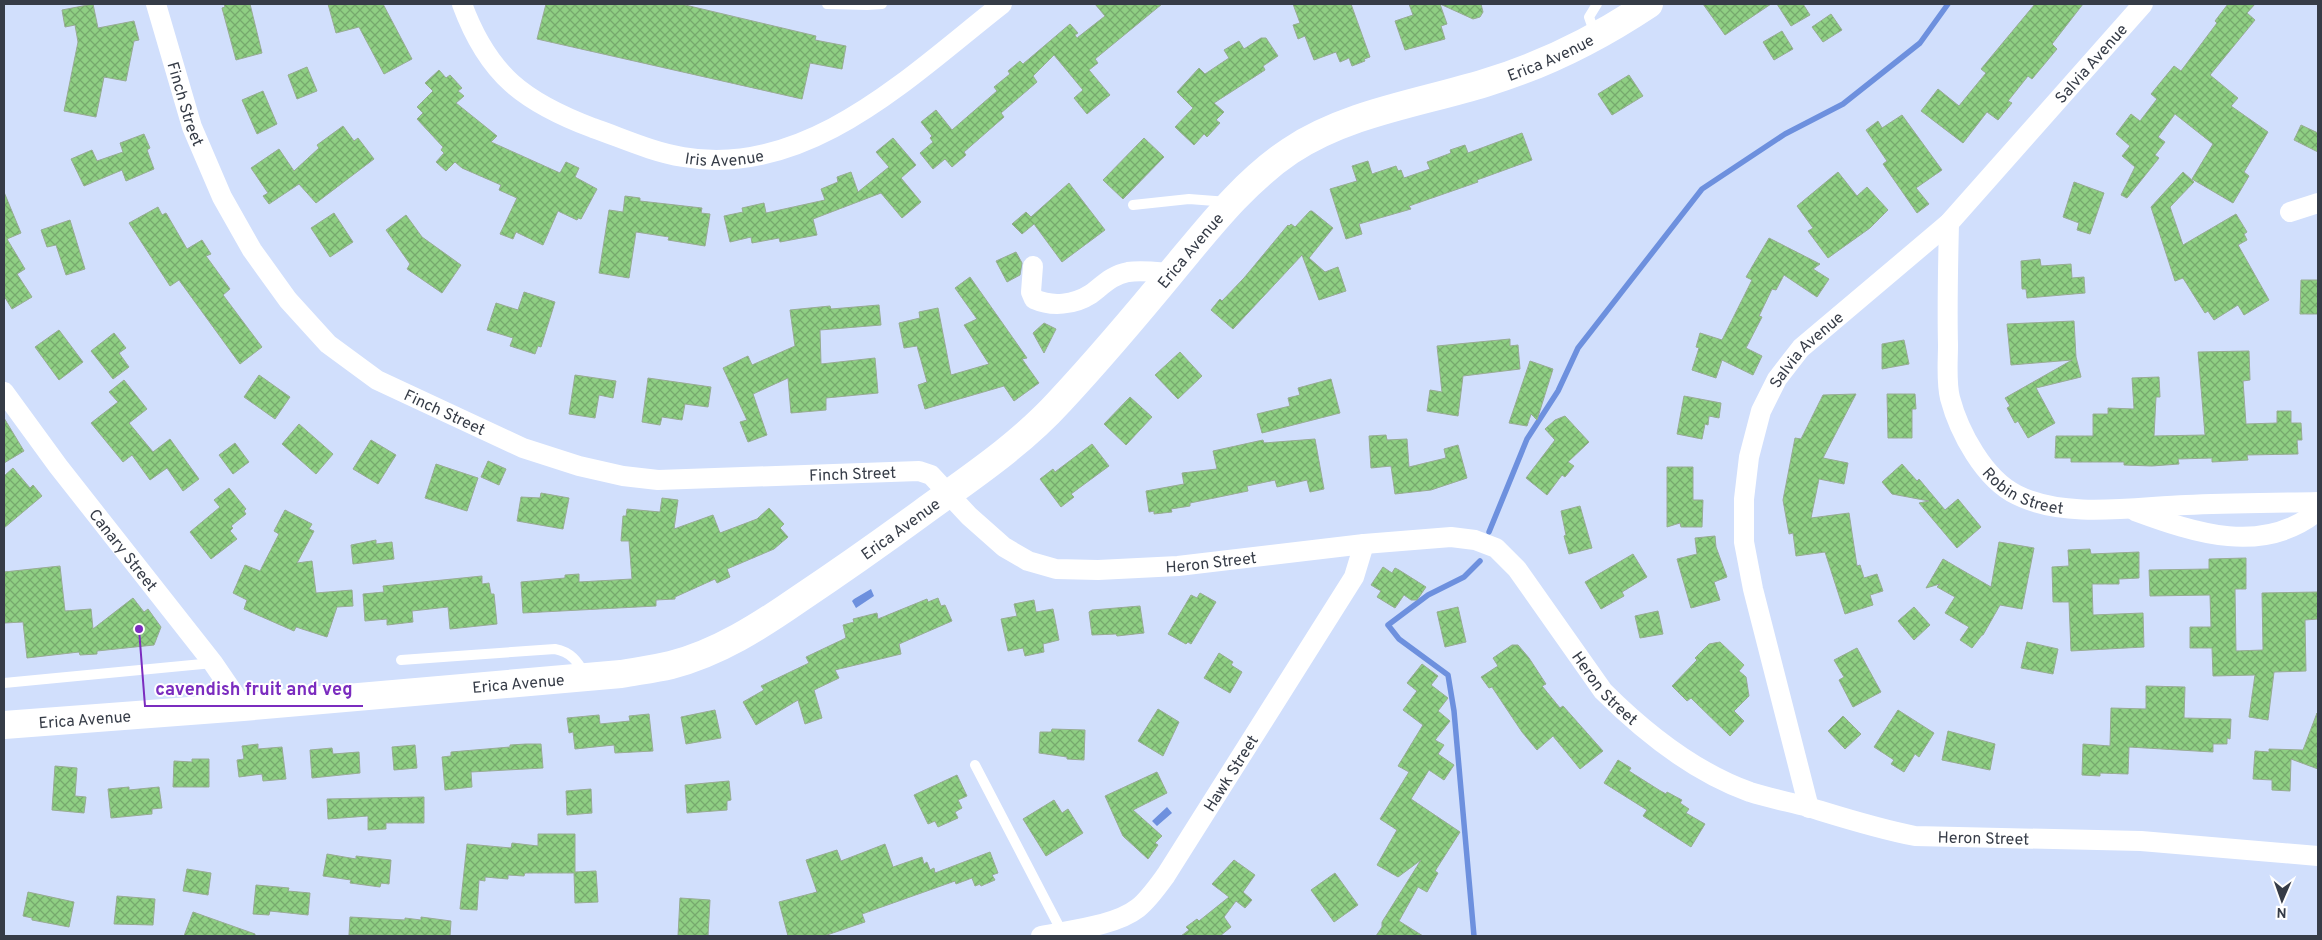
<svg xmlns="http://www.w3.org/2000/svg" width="2322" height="940" font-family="Overpass,sans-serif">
  <defs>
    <pattern id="building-cross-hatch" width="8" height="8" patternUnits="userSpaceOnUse" patternTransform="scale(1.25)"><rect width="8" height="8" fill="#8fcf83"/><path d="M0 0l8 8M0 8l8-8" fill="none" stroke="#76a96d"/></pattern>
  </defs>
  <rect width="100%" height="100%" fill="#d1dffc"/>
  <path fill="#6d90de" d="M871,589l3,7 -18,12 -4,-7 2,-2z
    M1167,807l5,6 -15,13 -5,-5z"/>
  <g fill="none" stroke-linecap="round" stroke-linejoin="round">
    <path stroke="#6d90de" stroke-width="5.5" d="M1489,532l38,-93 31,-48 20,-43 124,-159 83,-55 58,-30 77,-61 28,-39
      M1474,936l-20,-225 -6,-36 -49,-36 -11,-14 40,-30 36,-18 16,-16"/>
  </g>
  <path fill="url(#building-cross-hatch)" stroke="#97ac93" d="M93,4l5,24 36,-7 5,19 -5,1 -8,40 -22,-4 -8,40 -32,-6 14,-69 -3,-17 -10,2 -3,-17z
    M224,4h26l12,49 -26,7 -14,-52 3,-1z
    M328,4h55l29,55 -28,15 -25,-47 -23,6z
    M546,4h135l135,32 -1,4 31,6 -4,23 -32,-6 -8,36 -265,-60z
    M1095,4h67l-67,55 3,4 -9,7 21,25 -23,19 -13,-16 9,-8 -29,-35 -21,21 4,6 -36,31 3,4 -40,35 2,3 -14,12 -7,-8 -12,10 -13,-16 13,-11 -3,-4 2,-2 -11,-14 15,-12 16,20 45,-39 -3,-4 16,-13 -2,-3 12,-10 3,3 47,-40 8,9 -3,2 2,3 28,-22z
    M1293,4h58l19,53 -6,2 1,2 -13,5 -3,-8 -9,4 -4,-10 -22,8 -9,-24 -7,3 -5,-14 7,-2z
    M1409,4h72l2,8 -3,5 -7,2 -33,-15 7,20 -6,2 4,13 -40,11 -10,-29 18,-6z
    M1703,4h68l-46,31z
    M1777,4h26l7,11 -19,11z
    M2035,4h48l-31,40 5,5 -25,30 -4,-3 -20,25 4,2 -14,17 -11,-8 -24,31 -42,-32 17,-22 21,17 27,-33 -5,-4z
    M2228,4h27l-8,9 8,7 -45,55 28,23 -7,8 37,26 -24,40 5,4 -16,27 -41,-24 21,-35 -38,-30 -17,23 7,5 -10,13 4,3 -32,40 -6,-3 14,-28 -13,-11 8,-10 -14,-12 15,-20 9,7 17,-22 -6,-5 23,-28 7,5 36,-48 -2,-2z
    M1831,14l11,16 -19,12 -11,-15z
    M1782,31l11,18 -19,11 -11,-18z
    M1261,38h5l12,18 -15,10 2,4 -51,33 10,9 -8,8 4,3 -13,14 -3,-3 -10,11 -19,-18 18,-19 -16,-16 22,-24 6,6 24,-16 -5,-8 15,-9 5,8z
    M307,67l10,24 -20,8 -9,-24z
    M439,70l7,8 4,-3 12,13 -4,3 6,5 -8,7 41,33 -6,6 69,31 6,-11 13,6 -4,9 22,12 -16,30 -3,-1 -1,2 -19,-9 -15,34 -27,-13 -3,7 -13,-5 17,-36 -18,-8 2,-5 -39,-17 -7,-6 -9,9 -10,-9 8,-9 -3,-3 2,-3 -26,-28 6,-6 -6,-6 16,-16 -8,-8z
    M1629,75l14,21 -31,19 -14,-21z
    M263,91l14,33 -20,10 -15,-34z
    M1902,115l40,55 -26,18 13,16 -12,9 -34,-49 4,-3 -21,-31 12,-9 4,7z
    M2301,125l17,8v19l-24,-12z
    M343,126l11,15 4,-3 16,21 -58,44 -17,-19 -30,20 -6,-8 5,-3 -17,-25 28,-19 15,22 25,-23 -2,-3z
    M1522,133l10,27 -55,20 1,2 -69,24 2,3 -52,15 3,10 -16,5 -16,-50 27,-8 -5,-15 16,-5 4,13 24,-8 2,5 3,-1 3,8 26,-9 -3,-7 24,-9 -1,-3 15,-5 3,8z
    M144,134l6,14 -3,2 7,19 -28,12 -4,-11 -38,16 -13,-27 21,-9 5,11 26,-9 -3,-9z
    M893,138l23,27 -15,13 20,24 -19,16 -21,-25 -68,26 4,16 -37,7 -1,-4 -27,5 -1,-6 -21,5 -6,-26 19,-4 -1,-4 22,-5 2,10 59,-13 -4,-11 17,-7 -1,-5 14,-5 7,20 31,-25 -13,-15z
    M1144,138l20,19 -41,42 -20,-19z
    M1838,172l19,24 10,-9 21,23 -18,18 -42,30 -20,-27 5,-3 -16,-22z
    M2183,172l11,10 -24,25 13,38 53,-31 11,18 -3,2 3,6 -9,5 31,55 -25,15 -6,-10 -24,15 -6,-9 -3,2 -22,-35 -8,3 -24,-74z
    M2074,182l30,11 -14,41 -13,-4 2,-7 -16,-6z
    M1069,183l36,47 -43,32 -28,-38 -12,10 -10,-10 14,-12 5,5z
    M4,192l17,41 -14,6 18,30 -8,5 15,23 -20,12 -8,-13z
    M625,196l15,2v3l62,7 -1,5 9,1 -5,32 -37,-6 1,-3 -33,-5 -7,46 -30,-5 10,-63 14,2z
    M158,207l4,8 4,-2 21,36 15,-9 9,14 -5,2 24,33 -7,6 39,52 -22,17 -61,-84 -9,6 -41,-63z
    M1310,211h2l21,17 -24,30 16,14 13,-5 8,24 -27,9 -17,-45 -69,74 -22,-19 9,-11 2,2 22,-23 44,-53 1,1 2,-2 4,3z
    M334,213l19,29 -23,15 -19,-29z
    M406,215l16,22 39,28 -19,28 -35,-24 3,-5 -24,-34z
    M70,220l15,49 -19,6 -10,-30 -9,2 -6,-17z
    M1769,238l51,26 -7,5 16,10 -12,18 -33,-22 -8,15 -4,-1 -13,27 3,1 -16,31 16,8 -9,19 -31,-15 -6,18 -24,-8 7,-22 -3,-1 4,-14 22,7 30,-60 -6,-3z
    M1016,252l6,11 -2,12 -13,7 -11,-21z
    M2040,259l1,7 30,-2 1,14 12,-1 1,16 -58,5 -1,-9h-4l-1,-28z
    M970,277l57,81 -5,1 17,24 -25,18 -10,-15 -79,23 -7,-24 9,-3 -10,-36 -13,2 -5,-25 21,-5 -1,-6 19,-4 13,67 38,-11 -25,-39 13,-6 -22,-31z
    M2301,280h17v34h-18z
    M524,292l31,10 -14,45 -3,-1 -3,8 -25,-8 3,-8 -26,-8 9,-27 22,7z
    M879,305l2,20 -61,5 1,34 54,-6 3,35 -52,5v12l-35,3 -3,-35 -35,16 14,41 -19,7 -8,-20 7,-2 -24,-52 25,-12 4,9 43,-19 -5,-36 40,-4 1,3z
    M2074,321l2,36 5,20 -45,11 19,35 -27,15 -10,-17 -3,2 -8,-15 3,-2 -5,-8 67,-38 -61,5 -4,-41z
    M1044,323l12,6 -12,24 -11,-20z
    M59,330l24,32 -24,18 -24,-33z
    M114,333l12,15 -7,5 10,14 -16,12 -22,-28z
    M1510,339v7l8,-1 2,24 -57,7 -5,40 -31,-5 3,-21 12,2 -5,-46z
    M1904,340l5,24 -27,5v-25z
    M2249,351l1,29 -7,1 3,43 31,-1v-12h14v12h10l1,17h-5l1,14 -51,1 1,5 -36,2v-4l-34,1 1,5 -27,2 -28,-1v-3h-53v-4h-16l1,-22h37v-22h15v-6l26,1 -2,-31 27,-1 1,20h-4l-2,39 51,-1 -7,-83z
    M1180,352l22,24 -24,23 -23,-24z
    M1530,361l23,8 -16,51 -6,-6 -4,12 -18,-3z
    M259,375l31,22 -15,22 -31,-22z
    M575,375l41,6 -3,17 -14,-3 -4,23 -26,-4z
    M648,378l63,9 -3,20 -23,-3 -3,16 -20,-3 -2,8 -18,-3z
    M1331,379l9,34 -78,20 -5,-19 33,-8 -2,-8 12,-3 -2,-7z
    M124,380l23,29 -18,14 24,29 17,-13 29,40 -16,12 -16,-23 -17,12 -18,-25 -9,7 -32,-39 27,-21 -9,-10z
    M1856,394l-33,64 25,5 -4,21 -25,-5 -8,39 38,-5 8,53 3,-1 4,13 13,-4 6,17 -13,4 3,10 -28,9 -20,-62 -29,4 -3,-23 -4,1 -6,-34 12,-62 6,1 22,-44z
    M1887,394h28l1,15h-4v29h-24z
    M1684,396l37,7 -2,15 -10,-2 -1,9 -3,-1 -3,15 -25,-5z
    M1130,397l22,20 -26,28 -22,-21z
    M1565,416l24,26 -21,20 6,4 -9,11 -3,-2 -15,20 -21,-17 29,-38 -10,-11 10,-9z
    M4,418l20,33 -20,12z
    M299,424l34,30 -17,20 -34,-30z
    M1386,435l1,5 20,-1 2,28 37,-9 -2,-9 14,-4 9,33 -36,12 -36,4 -4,-28 -20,2 -2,-32z
    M1315,439l9,50 -14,3 -3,-12 -30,7 -2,-7 -28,6 1,5 -58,12v3l-19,3 1,3 -18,2v-3l-5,1 -3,-21 38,-7 -2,-11 35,-4 -4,-18 50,-11 1,3z
    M371,440l25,15 -18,29 -25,-15z
    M235,443l14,19 -16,12 -14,-19z
    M1092,444l17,22 -38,28 3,3 -13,10 -21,-28 13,-10 2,3z
    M488,461l18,8 -7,16 -18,-8z
    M436,464l42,14 -11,33 -42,-13z
    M1902,464l15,17 2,-2 26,31 13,-11 23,28 -24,21 -38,-45 10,-2 -37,-7 -10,-12z
    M1667,467h26v33h10l-1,27h-21l-1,-4 -13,4z
    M13,468l17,20 3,-3 9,11 -38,32v-52z
    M229,488l17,21 -2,2 2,3 -15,12 2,2 -3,3 7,8 -26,20 -21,-27 30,-25 -6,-7z
    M541,493l28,5 -6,31 -46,-8 4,-24 19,1z
    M662,498l16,2 -4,29 39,-14 7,18 37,-14 12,-11 15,16 -4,4 8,9 -14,12 -47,20 3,8 -13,6 -2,-4 -40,18v2l-19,1v6l-133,7 -2,-31 44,-4v-3l14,-1v8l53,-3 -3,-38h-8l2,-25h3l1,-7 33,3z
    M1580,506l12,42 -23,6 -5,-18 2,-1 -5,-24z
    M285,510l27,14 -3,5 5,2 -17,32 15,-2 4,32 36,-3 1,16 -16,1 -10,30 -31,-10 -2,4 -50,-22 3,-9 -14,-7 12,-28 15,6 19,-37 -5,-3z
    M1715,536l1,11 11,30 -13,5 6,18 -29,8 -14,-49 20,-5 -2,-16z
    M376,540v4l16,-2 2,17 -41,5 -2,-19z
    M1999,542l35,6 -12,61 -22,-4 -17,30h-1l-10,13 -12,-8 9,-13 -24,-14 10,-16 -18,-10 3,-3 -14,4 17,-29 48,28z
    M2090,549l1,5 48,-2v26l-20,1v5h-27l1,31 50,-2 1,34 -73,4 -2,-49h-16l-1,-35 17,-1 -1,-16z
    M1633,554l14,23 -25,15 2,4 -23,13 -16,-27z
    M2246,558v31h-11l1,62 27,-1 -1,-57 56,-1v27l-13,1 1,51 -32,1 -6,48 -19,-3 6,-42 -42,1 -1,-28h-22v-21h21l-1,-32 -60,1 -1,-26 60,-1v-10z
    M60,566l5,45 26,-2 2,20 40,-31 11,14 4,-3 13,18 -7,18 -57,6v3l-17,1 -1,-3 -52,6 -4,-36 -19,1v-51z
    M1383,567l9,6 3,-5 4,2 27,17 -9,13h-6l-7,-5 -9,13 -18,-11 4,-6 -10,-6z
    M482,576v8l7,-1 2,11h3l3,30 -47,5 -2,-22 -36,4 1,11 -26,3v-6l-22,2 -2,-27 21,-2 -1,-6z
    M1200,593l16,9 -25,42 -3,-2 -2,2 -18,-10 23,-39 6,3z
    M938,598l3,8 4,-1 7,16 -53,23 2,10 -66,16 4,8 -25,12 8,28 -17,6 -7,-24 -42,25 -13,-23 21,-12 -3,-4 48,-23 -3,-6 40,-19 -3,-13 11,-3 -1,-3 24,-6 1,6 49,-20 1,3z
    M1034,600l2,12 17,-3 6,31 -16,4 1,8 -19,4 -2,-8 -15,3 -7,-32 16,-3 -3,-12z
    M1140,606l4,27 -27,3 -1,-2 -24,1 -3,-23 3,-2z
    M1458,607l8,35 -21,5 -8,-35z
    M1914,607l16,18 -16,15 -16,-19z
    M1658,611l5,23 -23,4 -5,-22z
    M1720,642l24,23 -5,6 7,6 3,19 -15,15 10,10 -14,15 -39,-38 -4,3 -15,-15 25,-26 -2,-2 14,-14z
    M2027,642l31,7 -5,25 -32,-6z
    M1512,645h6l11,13 17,26 -4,2 18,22 3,-2 40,45 -23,18 -27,-33 -16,14 -15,-18 -30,-45 -3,1 -8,-11 17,-11 -5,-8z
    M1857,648l24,44 -28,15 -14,-27 5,-3 -10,-17z
    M1219,653l14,9 -2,3 11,7 -12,21 -26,-15z
    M1422,664l16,12 -7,9 17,13 -10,13 12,10 -15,19 9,5 -6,9 16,11 -10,15 -15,-10 -18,29 49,33 -25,39 3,2 -11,19 -9,-5 -19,34 24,15h-47l6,-9v-5l39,-62 -23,17 -21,-12 20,-35 -17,-11 29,-47 -11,-6 25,-41 -20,-15 14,-19 -10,-8z
    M2146,686l39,1 -1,31 47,1 -1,20 -3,-1v6h-14v8l-84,-5 -1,27 -28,-1v3l-18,-1 1,-31 27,2 1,-38 35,1z
    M1158,709l21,13 -16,34 -25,-15z
    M715,710l6,28 -35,6 -5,-27z
    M1898,710l36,23 -15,24 -4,-3 -11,18 -13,-8 3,-4 -20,-13z
    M2317,713l1,56 -27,-10 -1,32 -18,-1v-10l-19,-1 2,-28 14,1v-3l34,1z
    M649,714l4,37 -38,2 -1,-8 -39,4 -2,-17 -4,1 -2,-15 32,-3 1,9 30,-3 -1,-5z
    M1843,716l18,18 -16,15 -17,-18z
    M1052,729l33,1 -1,30 -17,-1v-2l-28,-4 1,-21h11z
    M1948,731l47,13 -5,26 -48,-10z
    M258,744v5l24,-2 4,32 -23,2 -1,-7 -23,3 -2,-17 7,-1 -2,-13z
    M526,744h15l2,24 -72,4 1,15 -27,3 -3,-33 9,-1v-4l59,-5v-2z
    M415,745l2,23 -23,2 -2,-23z
    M332,748l1,6 26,-2 1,21 -48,5 -2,-28z
    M192,759h17v28h-36l1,-26 18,1z
    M1618,760l13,8 -2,3 30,19 7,4 1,-2 15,8 -2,3 9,6 -3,4 19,11 -14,23 -48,-31 4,-6 -43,-27z
    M55,766l22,2 -2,28 11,1 -2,16 -32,-3z
    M1157,772l10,21 -34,17 29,26 -7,7 3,2 -10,14 -25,-23 -18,-40z
    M957,775l10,21 -9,4 4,8 -7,4 3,6 -20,9 -3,-6 -7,3 -14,-29z
    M729,781l2,19 -4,1v9l-40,3 -2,-28z
    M129,787v3l30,-3 3,21 -10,1v5l-41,4 -3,-29z
    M591,789l1,24 -25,2 -1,-24z
    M424,797v26h-38v6l-18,1v-14l-40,3 -1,-20z
    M1054,800l8,13 6,-4 15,24 -37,23 -23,-37z
    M538,834h37v38l21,-1 2,31 -23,1 -1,-30h-49l-1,3 -16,-1v4l-23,-2v4l-6,-1 -2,30 -17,-1 7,-65 44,4 1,-5 26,3z
    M885,844l8,23 29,-10 2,7 3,-2 3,8 4,-2 1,5 55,-21 8,21 -6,2 3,5 -14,6 -1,-2 -5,2 -3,-8 -16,6 -1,-3 -93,33 3,8 -41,14h-36l-9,-34 38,-10 -11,-32 31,-10 4,11z
    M327,854l29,5v-3l35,4 -2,24 -8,-1 -1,4 -30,-4 1,-3 -28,-4z
    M1234,860l21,15 -12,17 9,8 -7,8 -9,-7 -12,16 7,10 -11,9h-39l8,-6 -3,-3 11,-8 2,2 30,-24 -17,-13z
    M187,869l24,4 -3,22 -25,-4z
    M1335,873l23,32 -24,17 -23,-32z
    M256,885l33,3 -1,3 22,2 -2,22 -38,-4 -1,4 -16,-1z
    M28,892l46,10 -5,25 -37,-7v-2l-9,-2z
    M117,896l38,3 -2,26 -39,-1z
    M680,898l30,2 -2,36h-30z
    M193,912l62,22v2h-71z
    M350,917l55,3v-2l16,2v-3l30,4 -1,15 -101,-1z"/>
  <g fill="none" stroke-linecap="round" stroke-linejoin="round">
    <path stroke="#fff" stroke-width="10" d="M827,4l40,1 15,-1
      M1595,34l-6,-17 8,-13
      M1133,205l56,-6 39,3
      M401,660l154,-11c16,3 22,12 30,25
      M4,683l209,-20
      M975,765l87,167"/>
    <g stroke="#fff" stroke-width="20">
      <path id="s1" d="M156,4l36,123 30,70 30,53 36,50 40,44 49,36 146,68 56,18 44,10 35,4 261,-9 12,4 38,41 35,31 24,14 28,8 42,1 80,-4 186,-22 87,-7 24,3 21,8 21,21 86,122c41,41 91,81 147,101 19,6 39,10 58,15 36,11 70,22 107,29l226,5 177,15"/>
      <path id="s2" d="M462,4c26,71 62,98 131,124 29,10 59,24 90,29 125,22 229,-83 319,-153"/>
      <path d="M2290,212l28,-9"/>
      <path id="s3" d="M1949,223c-1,41 -2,81 -1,122 0,16 -2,37 2,53 9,34 34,81 67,97 48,24 117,12 169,10 44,-2 88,-2 132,-3"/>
      <path d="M1033,266l-2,26 3,7c18,8 40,6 57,-5 12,-9 21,-19 37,-22 13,-2 29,0 43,1"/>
      <path id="s4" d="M4,392l54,74 155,197 30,44"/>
      <path d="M2135,511c60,22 128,45 183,0"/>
      <path id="s5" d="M1809,808l-56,-219 -9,-47v-43l5,-42 12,-46 16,-32 24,-31 148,-125 194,-219"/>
      <path id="s6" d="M1041,936c29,-6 74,-10 97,-28 11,-9 20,-22 28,-33l188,-298 10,-33"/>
    </g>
    <path stroke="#fff" stroke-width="28" id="s7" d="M4,725l239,-18 378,-33c16,-3 33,-5 50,-9 47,-12 89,-39 128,-66 42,-28 83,-57 124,-87 47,-34 97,-67 137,-111 40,-43 78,-88 115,-133 35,-42 69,-86 115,-117 57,-38 130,-48 195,-68 60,-18 113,-45 164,-79"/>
  </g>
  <g text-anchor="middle" stroke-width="4" stroke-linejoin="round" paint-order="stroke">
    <g font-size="16" fill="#363c47" stroke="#fff">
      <text dy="6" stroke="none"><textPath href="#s7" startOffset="1761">Erica Avenue</textPath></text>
      <text dy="6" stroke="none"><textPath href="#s5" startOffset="889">Salvia Avenue</textPath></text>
      <text dy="6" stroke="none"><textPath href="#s1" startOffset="104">Finch Street</textPath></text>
      <text dy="6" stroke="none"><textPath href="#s2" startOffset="324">Iris Avenue</textPath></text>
      <text dy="6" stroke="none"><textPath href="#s7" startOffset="1342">Erica Avenue</textPath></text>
      <text dy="6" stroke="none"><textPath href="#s5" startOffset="484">Salvia Avenue</textPath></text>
      <text dy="6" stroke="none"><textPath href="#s1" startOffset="522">Finch Street</textPath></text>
      <text dy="6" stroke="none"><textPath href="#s1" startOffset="942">Finch Street</textPath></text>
      <text dy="6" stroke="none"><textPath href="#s3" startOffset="300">Robin Street</textPath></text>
      <text dy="6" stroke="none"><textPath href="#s7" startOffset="938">Erica Avenue</textPath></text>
      <text dy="6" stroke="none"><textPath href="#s4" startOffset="198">Canary Street</textPath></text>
      <text dy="6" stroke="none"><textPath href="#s1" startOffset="1336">Heron Street</textPath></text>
      <text dy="6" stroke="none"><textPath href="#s7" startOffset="516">Erica Avenue</textPath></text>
      <text dy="6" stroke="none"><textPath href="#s1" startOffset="1802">Heron Street</textPath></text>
      <text dy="6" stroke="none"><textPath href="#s7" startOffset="81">Erica Avenue</textPath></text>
      <text dy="6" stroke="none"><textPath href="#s6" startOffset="266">Hawk Street</textPath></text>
      <text dy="6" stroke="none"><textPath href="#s1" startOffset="2222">Heron Street</textPath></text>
    </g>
  </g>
  <path fill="none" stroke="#7b2cbf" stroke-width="2" d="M139 629L145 706H363"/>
  <circle fill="#7b2cbf" stroke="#fff" stroke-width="2" cx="139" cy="629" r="5"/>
  <g font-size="18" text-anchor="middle" font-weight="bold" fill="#7b2cbf" stroke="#fff" stroke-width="4" stroke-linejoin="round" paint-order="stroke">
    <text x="254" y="695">cavendish fruit and veg</text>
  </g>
  <rect width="2322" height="940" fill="none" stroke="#363c47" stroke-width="10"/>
  <g transform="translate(2282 900) rotate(182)" stroke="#ffffff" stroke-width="4" paint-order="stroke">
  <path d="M0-4L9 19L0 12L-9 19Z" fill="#363c47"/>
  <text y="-8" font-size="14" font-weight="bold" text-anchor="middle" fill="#363c47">N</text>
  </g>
</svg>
